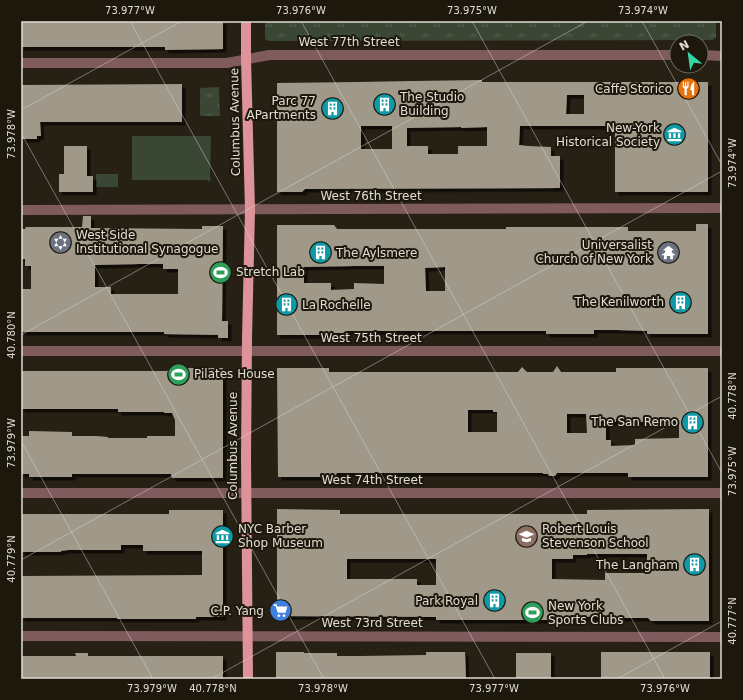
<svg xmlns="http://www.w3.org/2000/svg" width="743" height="700" font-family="'DejaVu Sans',sans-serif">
  <defs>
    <pattern id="park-tufts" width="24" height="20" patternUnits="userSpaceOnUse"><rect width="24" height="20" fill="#3b4735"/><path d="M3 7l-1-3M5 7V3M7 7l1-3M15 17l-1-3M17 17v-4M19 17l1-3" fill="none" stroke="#576151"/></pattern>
    <filter id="shadow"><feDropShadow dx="3.5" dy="3.5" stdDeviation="0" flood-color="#0009"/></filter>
  </defs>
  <rect width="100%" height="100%" fill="#272115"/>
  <path fill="#3b4735" d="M132,136h79l-1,41 1,2 -2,3 -2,-2h-75z
    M96,174h22v13h-22z"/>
  <path fill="url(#park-tufts)" d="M265,21h451v17l-4,2 -442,1 -4,-1 -1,-2z
    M219,87l1,29h-20v-28z"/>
  <path fill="#a0998a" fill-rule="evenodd" filter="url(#shadow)" d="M21,21h202v28l-58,1v-3h-144z
    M482,80v2h226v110h-93v-66h-95l-1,19 9,1 23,1v9h9v32l-251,1h-4l-3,3h-25v-109l81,-1 55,-1zM567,95h17v19h-18zM361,126h31v23h-31zM461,127v1l26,-1v19h-29v8h-30v-8h-21v-18z
    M182,84v38h-142l1,14h-4v3h-16v-54z
    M64,146h23v30h6v16h-34v-18h5z
    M83,216h8v12l111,1v-3h21l-1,95h6v17h-10v-3l-54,-1v-2h-143v-43h10v-23h-6v-7h-4v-30h4l1,-2h56zM139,264h24v5h15v25h-67v-7h-16v-22z
    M696,224h12v110h-61v-3l-29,-1h-24v4h-48v-3h-200l-3,2h-12v2h-54v-110h57l3,4h169v-2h122v4h68zM354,266h30v18l-30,-1v6l-23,1v-7h-27v-16zM445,267v24h-19l-1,-23z
    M557,366l4,6h55v-4h92v109h-80v-4h-71l-2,3h-6l-1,-2h-5v-1h-206l-3,4h-56l-1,-109h52v4h189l4,-5 5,5h26zM468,410h25v2h4v20h-29zM567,414h19l1,19h-20zM616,419h19v3h44v16l-44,1v6l-24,1v-6h-5v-18h10z
    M171,368h52v110h-51l-1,-4h-99v3h-43v-3h-8v-38h8v-5l43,1v4h24l12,1v1h39v-2h28v-16l-3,-7h-8v-1h-46v-3h-97v-38h146z
    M277,509l63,1v4h247v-4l122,-1v112h-58l-3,-3h-47v-1h-49v3h-116v-3l-159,-1zM587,554h60v19h-42v7l-53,-1v-20h21v-4h14zM347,559h89v26h-19v-6h-70z
    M169,510h54v107h-27v2h-79v-1h-96v-42l181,-1v-24h-59v-6h-22v5h-53l-7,1v1h-40v-38h148z
    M276,652h28v1h33v3h24l65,-1v-3h39l1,27h-190z
    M601,652h109v27h-109z
    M75,653h13v3h135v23h-202v-23h55z
    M516,653h35v26h-35z"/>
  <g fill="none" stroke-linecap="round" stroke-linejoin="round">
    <path stroke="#7f5b5d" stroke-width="10" d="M701,55l21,1
      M21,63h206l42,-8h408
      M21,210l701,-2
      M21,351h701
      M21,493h701
      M21,636l701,1"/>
    <path stroke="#dd9399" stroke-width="10" d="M246,21v38l4,151 -3,129 -1,119 2,221"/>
  </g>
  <path fill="none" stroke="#e0dcd4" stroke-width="1" stroke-opacity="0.45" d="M130,21l365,658M301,21l364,658M472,21l250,452M642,21l80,144M21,110l161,-89M21,133l303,546M21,335l567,-314M21,441l132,238M21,560l701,-389M211,679l511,-283M617,679l105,-58"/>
  <defs>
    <symbol id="restaurant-disc" viewBox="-11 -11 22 22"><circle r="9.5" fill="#e8710a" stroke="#1d180c"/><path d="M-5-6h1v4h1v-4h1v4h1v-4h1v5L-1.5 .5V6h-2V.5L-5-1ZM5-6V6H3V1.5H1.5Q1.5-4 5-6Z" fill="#fff"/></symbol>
    <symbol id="building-disc" viewBox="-11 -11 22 22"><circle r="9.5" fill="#0f9aa8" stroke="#1d180c"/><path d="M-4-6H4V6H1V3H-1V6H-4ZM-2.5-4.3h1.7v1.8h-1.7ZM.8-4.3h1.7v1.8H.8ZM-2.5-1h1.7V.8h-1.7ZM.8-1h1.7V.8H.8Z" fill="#fff"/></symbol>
    <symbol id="museum-disc" viewBox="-11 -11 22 22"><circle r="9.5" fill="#0f9aa8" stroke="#1d180c"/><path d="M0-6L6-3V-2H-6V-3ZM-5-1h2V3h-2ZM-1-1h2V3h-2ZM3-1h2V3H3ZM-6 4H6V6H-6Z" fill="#fff"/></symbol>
    <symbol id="synagogue-disc" viewBox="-11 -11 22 22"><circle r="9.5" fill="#6b7280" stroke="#1d180c"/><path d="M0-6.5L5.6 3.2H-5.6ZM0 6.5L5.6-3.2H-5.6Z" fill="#fff"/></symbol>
    <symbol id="temple-disc" viewBox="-11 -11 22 22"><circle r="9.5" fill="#6b7280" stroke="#1d180c"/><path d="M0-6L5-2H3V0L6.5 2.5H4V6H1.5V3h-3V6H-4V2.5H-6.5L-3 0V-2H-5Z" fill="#fff"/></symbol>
    <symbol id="stadium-disc" viewBox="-11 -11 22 22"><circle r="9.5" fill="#2e9e5b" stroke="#1d180c"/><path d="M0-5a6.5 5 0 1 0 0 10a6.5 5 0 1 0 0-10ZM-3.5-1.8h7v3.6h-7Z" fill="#fff"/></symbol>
    <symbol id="school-disc" viewBox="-11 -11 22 22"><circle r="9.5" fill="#8d6e63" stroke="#1d180c"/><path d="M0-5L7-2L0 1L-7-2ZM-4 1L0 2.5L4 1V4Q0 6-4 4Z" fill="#fff"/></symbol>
    <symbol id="supermarket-disc" viewBox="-11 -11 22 22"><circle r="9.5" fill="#3f7fe0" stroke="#1d180c"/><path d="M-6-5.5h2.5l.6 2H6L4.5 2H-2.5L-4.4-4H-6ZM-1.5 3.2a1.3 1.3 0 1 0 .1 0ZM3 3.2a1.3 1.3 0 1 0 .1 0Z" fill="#fff"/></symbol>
  </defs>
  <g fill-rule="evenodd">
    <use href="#restaurant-disc" x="676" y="76" width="25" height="25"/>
    <use href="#building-disc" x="372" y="92" width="25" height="25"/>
    <use href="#building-disc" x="320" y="96" width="25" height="25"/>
    <use href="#museum-disc" x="662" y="122" width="25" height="25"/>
    <use href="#synagogue-disc" x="48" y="230" width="25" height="25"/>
    <use href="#temple-disc" x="656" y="240" width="25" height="25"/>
    <use href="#building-disc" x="308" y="240" width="25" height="25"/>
    <use href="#stadium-disc" x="208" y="260" width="25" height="25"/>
    <use href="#building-disc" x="668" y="290" width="25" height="25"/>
    <use href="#building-disc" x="274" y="292" width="25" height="25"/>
    <use href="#stadium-disc" x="166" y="362" width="25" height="25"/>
    <use href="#building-disc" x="680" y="410" width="25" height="25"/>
    <use href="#museum-disc" x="210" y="524" width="25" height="25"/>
    <use href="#school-disc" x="514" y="524" width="25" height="25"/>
    <use href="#building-disc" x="682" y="552" width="25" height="25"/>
    <use href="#building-disc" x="482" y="588" width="25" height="25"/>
    <use href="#supermarket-disc" x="268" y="598" width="25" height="25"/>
    <use href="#stadium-disc" x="520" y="600" width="25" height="25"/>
  </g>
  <g text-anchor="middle" stroke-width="4" stroke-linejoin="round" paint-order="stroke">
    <g font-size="12" fill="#e0dcd4" stroke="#1d180c">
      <text x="349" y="46">West 77th Street</text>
      <text transform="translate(235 122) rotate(-91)" y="4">Columbus Avenue</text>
      <text x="371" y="200">West 76th Street</text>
      <text x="371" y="342">West 75th Street</text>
      <text transform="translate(233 446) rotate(-90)" y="4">Columbus Avenue</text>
      <text x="372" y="484">West 74th Street</text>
      <text x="372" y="627">West 73rd Street</text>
    </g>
    <g font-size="12" fill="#e0dcd4" stroke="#1d180c" text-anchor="end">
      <text x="672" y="93">Caffe Storico</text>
      <text x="400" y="101" text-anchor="start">The Studio<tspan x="400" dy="14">Building</tspan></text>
      <text x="316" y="105">Parc 77<tspan x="316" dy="14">APartments</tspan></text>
      <text x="660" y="132">New-York<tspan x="660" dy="14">Historical Society</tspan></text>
      <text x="76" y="239" text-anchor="start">West Side<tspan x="76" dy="14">Institutional Synagogue</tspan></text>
      <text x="652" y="249">Universalist<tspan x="652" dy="14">Church of New York</tspan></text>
      <text x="336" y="257" text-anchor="start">The Aylsmere</text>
      <text x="236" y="276" text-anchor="start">Stretch Lab</text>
      <text x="664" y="306">The Kenilworth</text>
      <text x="302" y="309" text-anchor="start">La Rochelle</text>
      <text x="194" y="378" text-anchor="start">Pilates House</text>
      <text x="678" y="426">The San Remo</text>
      <text x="238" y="533" text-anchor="start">NYC Barber<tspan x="238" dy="14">Shop Museum</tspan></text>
      <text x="542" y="533" text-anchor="start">Robert Louis<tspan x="542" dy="14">Stevenson School</tspan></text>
      <text x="678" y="569">The Langham</text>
      <text x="478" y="605">Park Royal</text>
      <text x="548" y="610" text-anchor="start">New York<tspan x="548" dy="14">Sports Clubs</tspan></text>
      <text x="264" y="615">C.P. Yang</text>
    </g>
  </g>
  <rect width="743" height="700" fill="none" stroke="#1d180c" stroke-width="44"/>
  <g transform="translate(689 54) rotate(331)"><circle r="19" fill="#1d180c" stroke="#6b665c"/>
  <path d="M0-3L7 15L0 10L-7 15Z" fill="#35d4a7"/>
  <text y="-6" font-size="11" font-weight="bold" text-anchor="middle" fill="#e0dcd4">N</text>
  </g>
  <rect x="22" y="22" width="699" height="656" fill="none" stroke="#e0dcd4" stroke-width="1.5"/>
  <g font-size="10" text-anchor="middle" fill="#e0dcd4">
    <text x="130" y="14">73.977°W</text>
    <text x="301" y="14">73.976°W</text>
    <text x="472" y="14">73.975°W</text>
    <text x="643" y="14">73.974°W</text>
    <text transform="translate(11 134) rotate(-90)" y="4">73.978°W</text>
    <text transform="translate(732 163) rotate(-90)" y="4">73.974°W</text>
    <text transform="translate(11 335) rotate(-90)" y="4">40.780°N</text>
    <text transform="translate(732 396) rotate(-90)" y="4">40.778°N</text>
    <text transform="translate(11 443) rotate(-90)" y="4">73.979°W</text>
    <text transform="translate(732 471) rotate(-90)" y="4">73.975°W</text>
    <text transform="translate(11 559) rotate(-90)" y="4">40.779°N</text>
    <text transform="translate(732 621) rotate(-90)" y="4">40.777°N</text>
    <text x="152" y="692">73.979°W</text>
    <text x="213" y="692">40.778°N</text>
    <text x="323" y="692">73.978°W</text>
    <text x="494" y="692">73.977°W</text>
    <text x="665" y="692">73.976°W</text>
  </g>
</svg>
